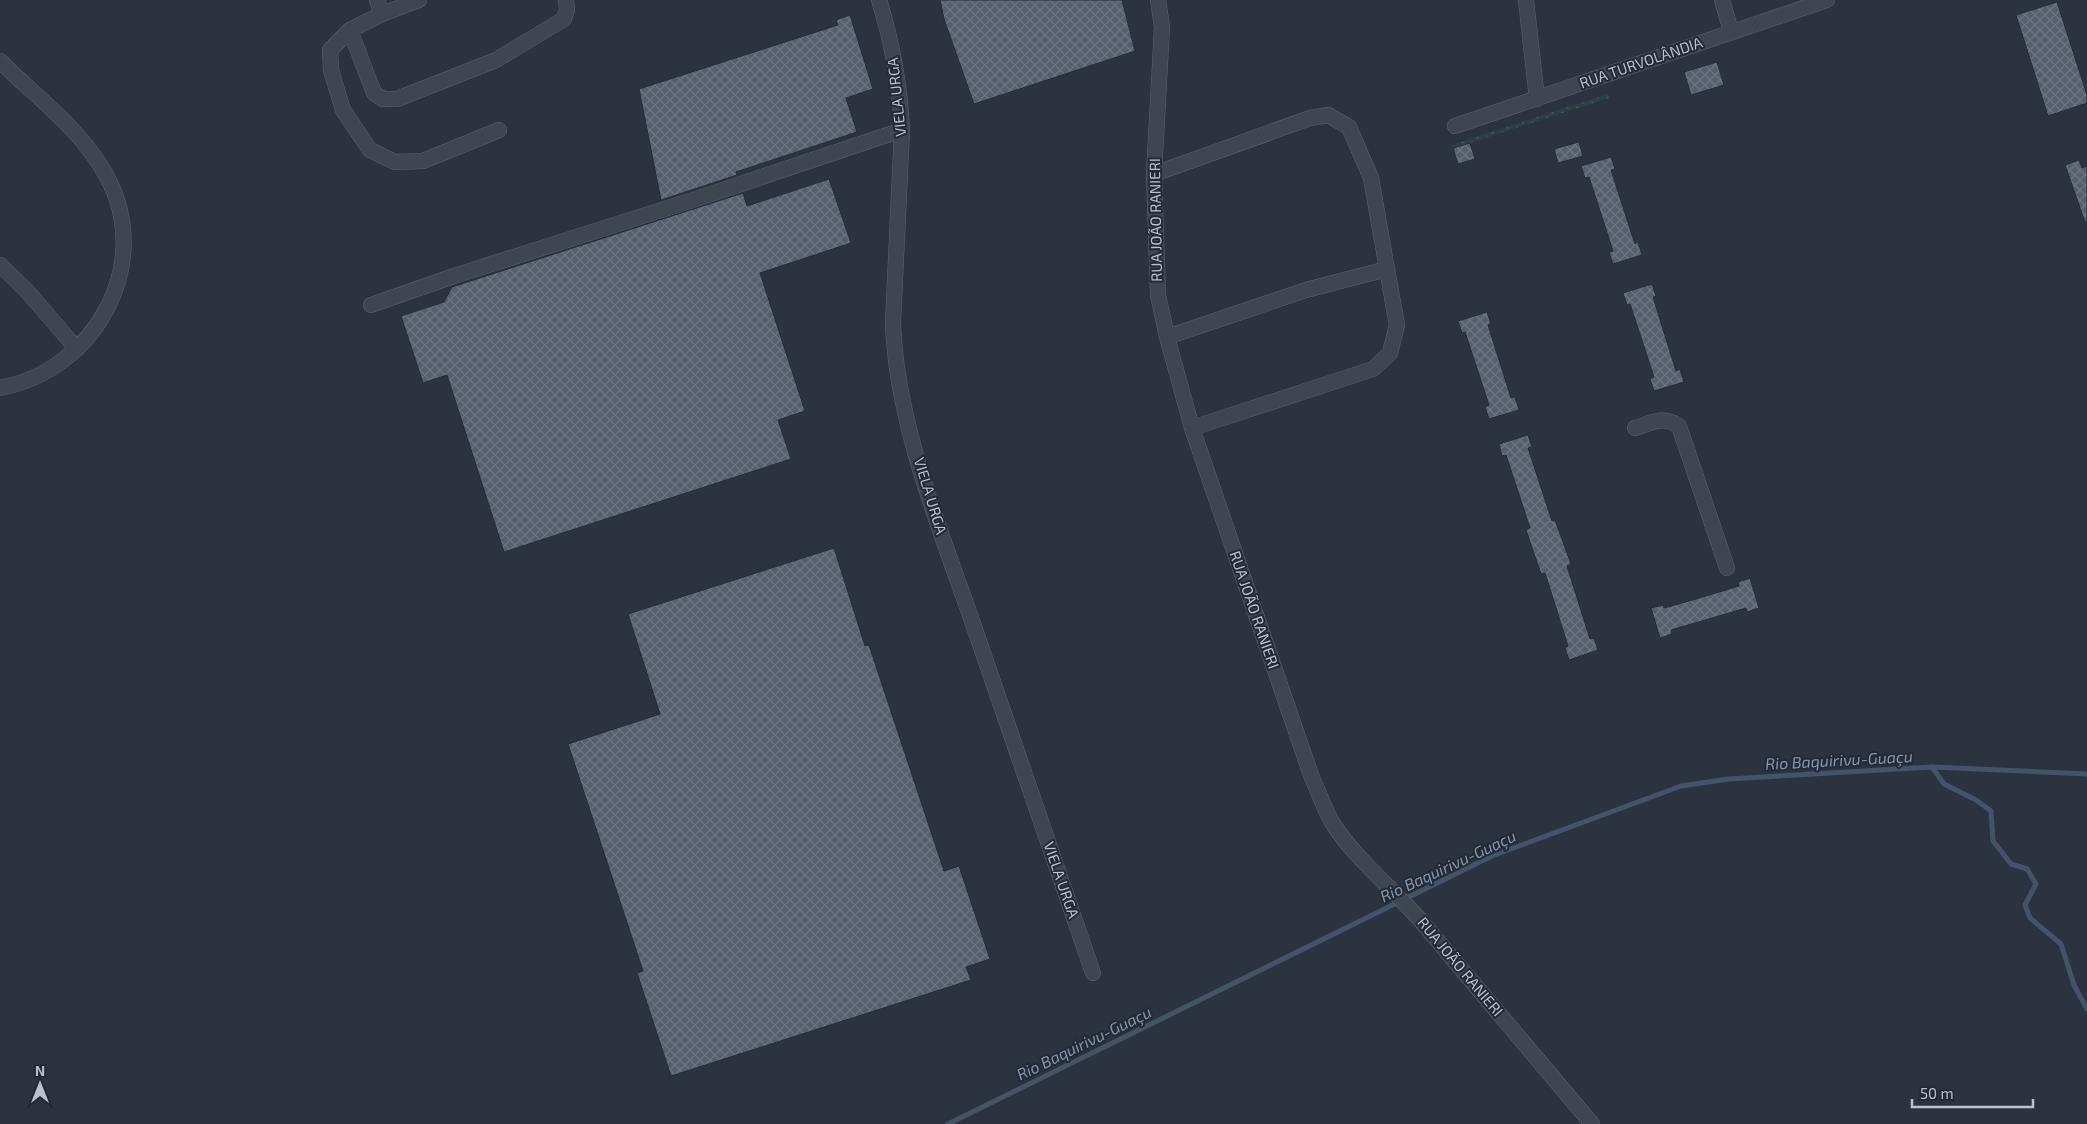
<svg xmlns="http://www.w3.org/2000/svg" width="2087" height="1124" font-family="'Exo 2',sans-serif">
  <defs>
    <pattern id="grass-dots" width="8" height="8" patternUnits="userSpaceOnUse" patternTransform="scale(1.25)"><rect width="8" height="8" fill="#2c3f42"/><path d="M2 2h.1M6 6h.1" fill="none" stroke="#49595c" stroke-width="1.8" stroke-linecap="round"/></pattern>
    <pattern id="building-cross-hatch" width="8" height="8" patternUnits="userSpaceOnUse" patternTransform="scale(1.25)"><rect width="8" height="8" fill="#565f6e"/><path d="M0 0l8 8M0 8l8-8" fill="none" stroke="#6c7481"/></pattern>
  </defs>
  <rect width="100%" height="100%" fill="#2b3341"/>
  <path fill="url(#grass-dots)" d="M1608,94l1,4 -139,45 -17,5 -2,-3z"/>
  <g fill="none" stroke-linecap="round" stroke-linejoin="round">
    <path stroke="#445369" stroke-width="5" d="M1932,767l12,17 32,16 15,11 2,30 18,23 16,5 9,15 -11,21 5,13 31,26 13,41 13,24
      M948,1124l544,-268 189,-70 48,-7 203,-12 155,7"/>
  </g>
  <path fill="url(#building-cross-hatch)" stroke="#252c38" d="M940,0h182l13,51 -161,53 -30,-85z
    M2057,2l30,93v8l-39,13 -32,-101z
    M850,15l23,74 -27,9 11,34 -121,40 1,3 -76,25 -22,-111 199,-64 -2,-5z
    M1717,62l7,23 -33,10 -7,-23z
    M1579,142l4,14 -25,7 -4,-14z
    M1470,143l5,16 -17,5 -5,-16z
    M1611,157l4,12 -4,1 24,74 3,-2 4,13 -29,9 -4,-12 4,-1 -24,-74 -4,1 -4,-12z
    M2079,160l3,8 5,-2v56h-2l-20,-57z
    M829,179l22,64 -91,30 45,138 -27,9 13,39 -287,93 -57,-177 -24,8 -22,-67 43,-14 8,-15 291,-94 4,13z
    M1652,284l4,12 -3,1 23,74 4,-2 4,13 -30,9 -4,-12 4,-2 -24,-73 -3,1 -4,-12z
    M1487,312l4,12 -3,1 23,73 4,-1 4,13 -30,9 -4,-12 4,-2 -24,-73 -3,1 -4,-12z
    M1528,435l4,12 -4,1 24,73 3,-1 16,44 -4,2 23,73 4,-1 4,12 -29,10 -4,-12 3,-2 -23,-73 -4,1 -15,-44 4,-2 -24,-73 -4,1 -3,-12z
    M834,548l31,98 4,-1 75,226 15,-5 31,93 -24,8 5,13 -300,96 -34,-103 6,-2 -75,-227 92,-30 -32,-100z
    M1750,578l9,30 -12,4 -1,-4 -44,13 -31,9 1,4 -12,4 -9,-30 12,-3 1,3 32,-9 43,-13 -1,-4z"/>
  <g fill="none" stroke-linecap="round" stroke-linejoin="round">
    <defs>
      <path id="minor" d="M377,0l5,14 -32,16 -20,20 1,20 12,40 27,40 25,12 28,-1 76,-31
        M879,0c13,42 21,86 23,130l-9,193c3,97 45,201 77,292 41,119 82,239 123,358
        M1158,0l4,27 -8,147 4,121 9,42 25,91 120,350c8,16 13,35 23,49 24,35 58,62 86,94l171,203
        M1526,0l11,99
        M1722,0l9,31
        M382,14l37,-14
        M350,30l24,63 9,6h14l99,-39 68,-41 3,-9 -1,-10
        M0,61c36,36 81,68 106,114 49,88 -10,195 -106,213
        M1455,126l372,-126
        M1154,174l156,-56 18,-3 21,12 22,51 16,91 -81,21 -139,47
        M0,265l27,26 50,58
        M371,305l83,-29 242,-77 206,-69
        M1192,428l181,-59 17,-16 7,-28 -10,-56
        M1635,428c16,-5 28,-13 44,-2l48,142"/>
    </defs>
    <use href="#minor" stroke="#5d636e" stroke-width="16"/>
    <use href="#minor" stroke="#3e4651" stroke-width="15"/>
  </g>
  <g text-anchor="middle" stroke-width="4" stroke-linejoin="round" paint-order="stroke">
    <g font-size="15" fill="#bcc1cb" stroke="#232a36">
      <text transform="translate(1641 63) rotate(-19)" y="5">RUA TURVOLÂNDIA</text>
      <text transform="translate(897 97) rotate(-96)" y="5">VIELA URGA</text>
      <text transform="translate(1156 220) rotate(-91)" y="5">RUA JOÃO RANIERI</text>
      <text transform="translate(930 496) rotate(73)" y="5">VIELA URGA</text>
      <text transform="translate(1254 610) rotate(71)" y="5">RUA JOÃO RANIERI</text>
      <text transform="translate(1061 880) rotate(71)" y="5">VIELA URGA</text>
      <text transform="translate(1460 967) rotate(50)" y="5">RUA JOÃO RANIERI</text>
    </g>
    <g font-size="16" font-style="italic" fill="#8697ae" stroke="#232a36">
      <text transform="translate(1839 760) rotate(-3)" y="6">Rio Baquirivu-Guaçu</text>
      <text transform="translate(1448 866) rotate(-25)" y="6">Rio Baquirivu-Guaçu</text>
      <text transform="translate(1084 1043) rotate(-26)" y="6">Rio Baquirivu-Guaçu</text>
    </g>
  </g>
  <g transform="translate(40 1084)" stroke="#232a36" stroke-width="4" paint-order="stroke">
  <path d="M0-4L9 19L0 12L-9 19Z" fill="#bcc1cb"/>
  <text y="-8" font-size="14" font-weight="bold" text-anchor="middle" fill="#bcc1cb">N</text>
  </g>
  <path d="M1912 1099v8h121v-8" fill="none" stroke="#bcc1cb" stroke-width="2.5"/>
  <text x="1920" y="1099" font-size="15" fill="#bcc1cb" stroke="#232a36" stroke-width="4" paint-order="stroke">50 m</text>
</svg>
